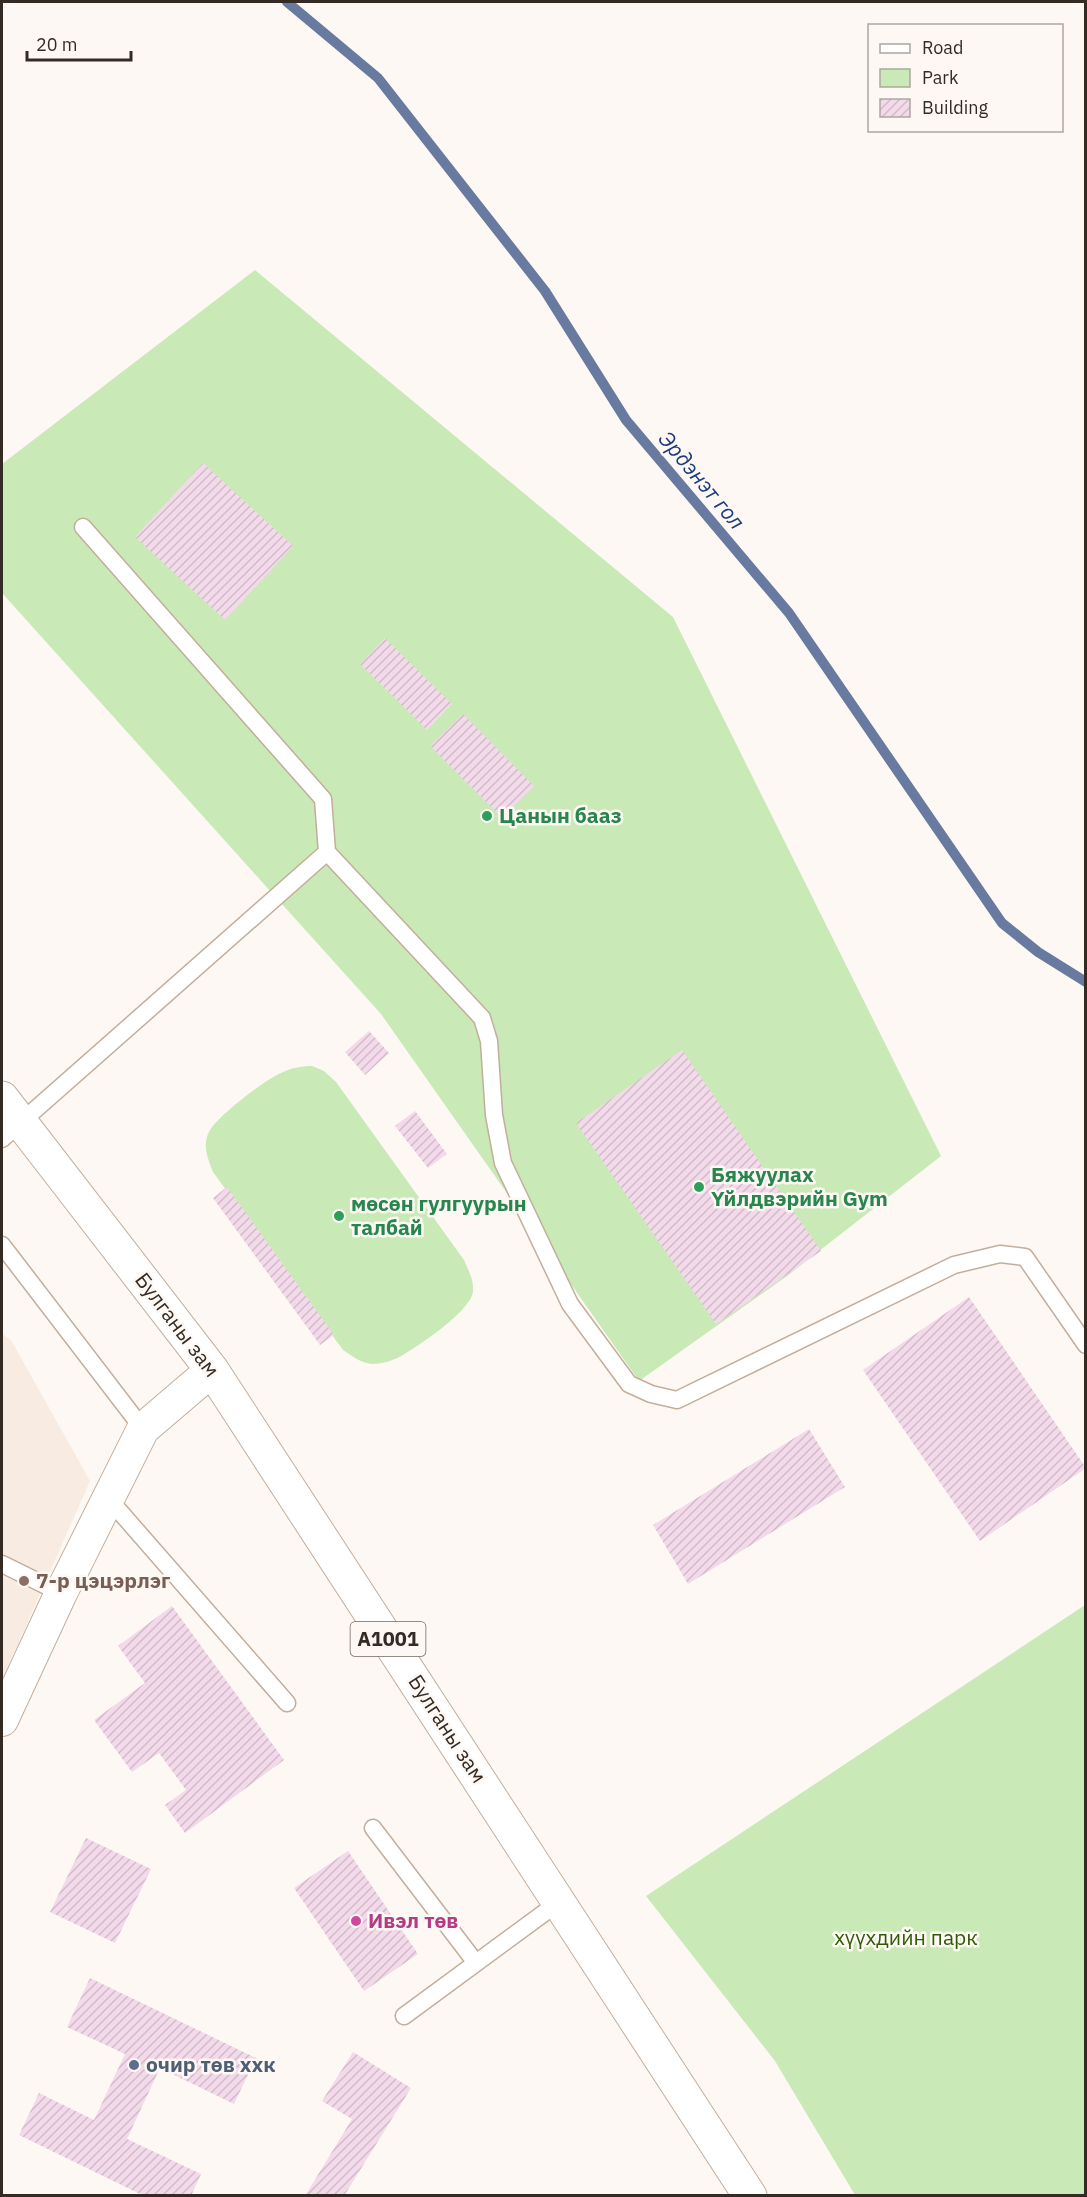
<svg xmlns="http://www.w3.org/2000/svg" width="1087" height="2197" font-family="'IBM Plex Sans',sans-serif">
  <defs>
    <pattern id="building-hatch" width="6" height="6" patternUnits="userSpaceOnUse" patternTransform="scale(1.5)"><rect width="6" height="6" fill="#f3daea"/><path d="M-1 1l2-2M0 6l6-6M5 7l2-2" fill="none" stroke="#d1bbc9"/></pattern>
  </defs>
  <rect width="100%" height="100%" fill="#fdf8f4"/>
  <path fill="#f8ece2" d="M2,1334l9,6 79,141 -88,199z"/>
  <path fill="#c9e9b7" d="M255,270l418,347 268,539 -154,120 -148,105 -258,-367 -379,-421v-129z
    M312,1066l12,5 12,11 128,178c4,9 10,20 9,31 -1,19 -53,54 -70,64 -8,5 -21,9 -31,9 -11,-1 -20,-8 -29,-14l-130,-178c-5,-13 -11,-27 -4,-40 6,-14 57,-53 72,-59 10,-5 20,-7 31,-7z
    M1085,1605v590h-230l-80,-134 -129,-165z"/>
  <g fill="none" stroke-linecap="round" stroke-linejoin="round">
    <path stroke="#687a9f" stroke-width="10" d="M287,2l91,76 167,213 81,129 163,193 213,310 36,29 48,30"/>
  </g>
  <path fill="url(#building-hatch)" d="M203,463l90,83 -68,74 -90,-83z
    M385,638l67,66 -25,26 -67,-66z
    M463,714l71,72 -32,32 -72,-72z
    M369,1031l20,22 -24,22 -20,-23z
    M682,1050l139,201 -105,73 -140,-201z
    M415,1111l32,43 -19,14 -33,-42z
    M227,1187l107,148 -14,10 -107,-147z
    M969,1297l117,171 -106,73 -117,-171z
    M809,1429l36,58 -157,97 -35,-59z
    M172,1606l112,154 -99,73 -20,-28 21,-15 -27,-37 -27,19 -38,-52 51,-37 -27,-37z
    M86,1838l65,31 -36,74 -65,-31z
    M348,1851l70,103 -54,37 -70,-103z
    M90,1978l166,80 -22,46 -74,-36 -33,71 74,35 -10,22h-47l-125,-61 20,-42 55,27 31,-66 -58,-27z
    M353,2052l58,36 -67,108h-39l47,-77 -30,-18z"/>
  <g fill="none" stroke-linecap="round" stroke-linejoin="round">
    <defs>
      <path id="service" d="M83,527l240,272 4,53
        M2,1139l325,-287 155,166 7,23 5,74 9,48 67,141 59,80 22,10 26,6 277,-135 46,-11 25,3 61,88
        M2,1245l141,184
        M108,1498l179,205
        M2,1564l59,29
        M373,1828l103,135
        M404,2016l155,-114"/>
      <path id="minor" d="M2,1720l59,-127 82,-164 69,-59"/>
      <path id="trunk" d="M2,1098l210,272 538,826"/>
    </defs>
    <use href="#service" stroke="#c3ae9c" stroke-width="19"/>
    <use href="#minor" stroke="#c3ae9c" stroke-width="34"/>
    <use href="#trunk" stroke="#c3ae9c" stroke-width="35"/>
    <use href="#service" stroke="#fff" stroke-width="16"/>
    <use href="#minor" stroke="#fff" stroke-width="32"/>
    <use href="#trunk" stroke="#fff" stroke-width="33"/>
  </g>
  <g fill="#2e9e5b" stroke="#fdf8f4" stroke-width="2">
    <circle cx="487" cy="816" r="6"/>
    <circle cx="699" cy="1187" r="6"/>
    <circle cx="339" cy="1216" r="6"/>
  </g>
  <circle fill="#8d6e63" stroke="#fdf8f4" stroke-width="2" cx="24" cy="1581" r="6"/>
  <circle fill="#d1479c" stroke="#fdf8f4" stroke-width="2" cx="356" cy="1921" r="6"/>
  <circle fill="#5c6f8a" stroke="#fdf8f4" stroke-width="2" cx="134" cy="2065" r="6"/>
  <g text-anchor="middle" stroke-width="5" stroke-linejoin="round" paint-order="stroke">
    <rect fill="#fdf8f4" stroke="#706862" stroke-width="1.5" x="350.5" y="1622" width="75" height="34" rx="4.5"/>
    <g font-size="20" font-weight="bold" fill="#342b24">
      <text x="388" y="1646">A1001</text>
    </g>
    <g font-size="21" font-weight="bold" fill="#27864d" stroke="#fdf8f4" text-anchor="start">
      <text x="499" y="823">Цанын бааз</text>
      <text x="711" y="1182">Бяжуулах<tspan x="711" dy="24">Үйлдвэрийн Gym</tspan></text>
      <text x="351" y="1211">мөсөн гулгуурын<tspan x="351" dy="24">талбай</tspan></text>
    </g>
    <g font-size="21" fill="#342b24" stroke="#fdf8f4">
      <text transform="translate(177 1325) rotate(53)" y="7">Булганы зам</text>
      <text transform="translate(447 1729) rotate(57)" y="7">Булганы зам</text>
    </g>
    <g font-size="21" font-weight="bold" fill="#785e54" stroke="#fdf8f4" text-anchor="start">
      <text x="36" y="1588">7-р цэцэрлэг</text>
    </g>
    <g font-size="21" font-weight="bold" fill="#b23c85" stroke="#fdf8f4" text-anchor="start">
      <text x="368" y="1928">Ивэл төв</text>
    </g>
    <g font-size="21" fill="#2f5b06" stroke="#fdf8f4">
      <text x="906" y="1945">хүүхдийн парк</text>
    </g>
    <g font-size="21" font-weight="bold" fill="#4e5e75" stroke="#fdf8f4" text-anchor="start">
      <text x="146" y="2072">очир төв ххк</text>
    </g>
    <g font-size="22" font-style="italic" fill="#1c3c7f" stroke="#fdf8f4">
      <text transform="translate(702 480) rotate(50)" y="8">Эрдэнэт гол</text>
    </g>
  </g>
  <rect width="1087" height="2197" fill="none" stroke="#342b24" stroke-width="6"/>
  <rect x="868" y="24" width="195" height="108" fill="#fdf8f4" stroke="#ada6a1" stroke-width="1.5"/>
  <rect x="880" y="44" width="30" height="9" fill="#ffffff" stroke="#ada6a1" stroke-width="1.5"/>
  <text x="922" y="54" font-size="18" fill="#342b24">Road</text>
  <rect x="880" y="69" width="30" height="18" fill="#c9e9b7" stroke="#ada6a1" stroke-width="1.5"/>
  <text x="922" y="84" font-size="18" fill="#342b24">Park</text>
  <rect x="880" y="99" width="30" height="18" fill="url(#building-hatch)" stroke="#ada6a1" stroke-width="1.5"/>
  <text x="922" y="114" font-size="18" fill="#342b24">Building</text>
  <path d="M27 51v9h104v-9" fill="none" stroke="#342b24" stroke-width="3"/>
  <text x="36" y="51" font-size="18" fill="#342b24" stroke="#fdf8f4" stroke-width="4.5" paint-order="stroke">20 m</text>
</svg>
